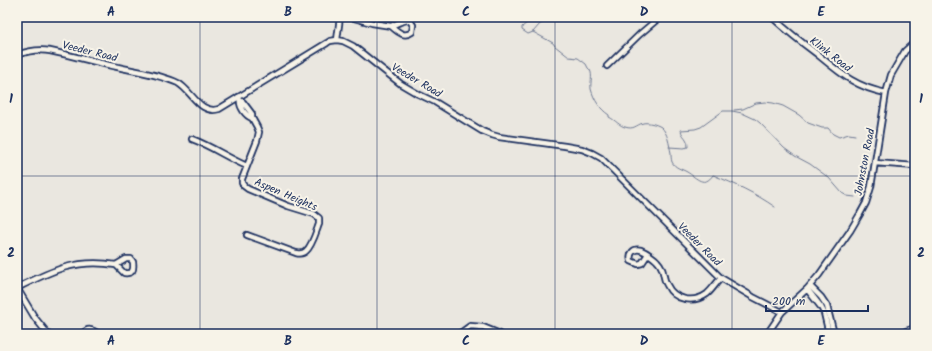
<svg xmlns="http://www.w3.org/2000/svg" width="932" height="351" font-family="Kalam,sans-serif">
  <rect width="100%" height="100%" fill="#eae7e0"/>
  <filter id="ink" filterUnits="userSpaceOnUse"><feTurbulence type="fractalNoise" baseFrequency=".025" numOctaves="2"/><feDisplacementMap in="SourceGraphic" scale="8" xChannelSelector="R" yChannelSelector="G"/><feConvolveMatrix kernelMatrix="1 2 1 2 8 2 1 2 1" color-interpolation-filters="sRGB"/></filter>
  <g filter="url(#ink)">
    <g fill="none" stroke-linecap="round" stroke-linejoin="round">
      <path stroke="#6d7892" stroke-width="1" d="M525,17l3,5 -6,5v3l6,4 5,-2 7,-8 13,-7
        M533,32l20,11 2,3 14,11 9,1 8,6 2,4c6,4 2,14 3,21 3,11 9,20 18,26v2c6,3 11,9 16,10 9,3 11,-2 18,-4 5,-1 13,1 18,4 7,6 8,17 10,26 0,2 0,6 1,9 3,6 10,7 15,10 10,6 17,16 26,3 22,9 42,18 62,32
        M734,110l9,-1 13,-6 9,-1 8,1 10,3 16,9 9,8 14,5h6l5,6 6,3 10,-3 6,1
        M669,147l15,1 4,-1c0,-10 -6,-10 -7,-17l14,-1 6,-2 22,-16h9l10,2 13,6 5,4 24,25 11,8 15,8 19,14 13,15 5,3 8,1"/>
      <defs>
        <path id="minor" d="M350,17l22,6 19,3
          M772,17c14,13 29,25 45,37 23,19 38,33 69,39
          M407,20l3,1 3,4 -1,7c-8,6 -14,0 -21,-6l9,-4z
          M337,40l3,-23
          M17,55c11,-4 21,-6 33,-4 24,5 48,12 72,17 18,4 39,7 56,15 14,8 22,32 41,26l108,-66 3,-2 7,-1 6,1 10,5 34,27 14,11 17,10 17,8 47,29 10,4 7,2 66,9 17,3 10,4 9,5 120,120 32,19 29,15
          M607,66l33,-32 20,-17
          M238,97l2,3 3,2 9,12v4l5,9 2,5 -2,9 -15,38v4l2,3 4,3 40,17 26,8 5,4v6c-3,8 -7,22 -13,27 -3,3 -6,3 -10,2l-49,-18
          M240,100c-1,7 6,16 12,18
          M192,139c19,7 36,19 55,27
          M875,163l40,3
          M648,254l-6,9 -4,1 -7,-3c-2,-7 2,-13 10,-11 5,2 14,8 17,12 7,7 4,15 9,23 7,15 26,19 40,9 5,-4 9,-11 14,-16
          M126,259h5l2,3c1,8 0,12 -9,11l-8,-8z
          M810,286l11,11 6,9 7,28
          M17,288c34,-17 59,-30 99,-23
          M17,288l18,30 13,16
          M807,289l14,18 3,6 5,21
          M83,334c4,-6 10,-5 15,0
          M459,334l11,-8 13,1 17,7
          M767,334l15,-22 25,-23 12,-14 31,-44 10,-17 6,-11 5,-16 15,-94 5,-18 14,-24 10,-9
          M900,334l6,-3
          M908,334l-2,-3 9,-3"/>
      </defs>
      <use href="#minor" stroke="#1b2f5e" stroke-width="8"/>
      <use href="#minor" stroke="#f7f3e8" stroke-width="4.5"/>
    </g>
  </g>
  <path fill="none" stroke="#1b2f5e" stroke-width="1" stroke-opacity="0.55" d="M200,17v317M377,17v317M555,17v317M732,17v317M17,176h898"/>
  <g text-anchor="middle" stroke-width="4" stroke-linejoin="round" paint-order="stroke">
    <g font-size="11" fill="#1b2f5e" stroke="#f7f3e8">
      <text transform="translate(90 51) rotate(14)" y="4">Veeder Road</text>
      <text transform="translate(831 54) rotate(38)" y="4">Klink Road</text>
      <text transform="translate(417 80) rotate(31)" y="4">Veeder Road</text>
      <text transform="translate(864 162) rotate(-79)" y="4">Johnston Road</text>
      <text transform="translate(286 194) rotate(23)" y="4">Aspen Heights</text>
      <text transform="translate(700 244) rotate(45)" y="4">Veeder Road</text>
    </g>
  </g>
  <rect width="932" height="351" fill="none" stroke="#f7f3e8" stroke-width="44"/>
  <path d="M766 305v6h102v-6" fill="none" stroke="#1b2f5e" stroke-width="2"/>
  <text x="772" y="305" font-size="12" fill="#1b2f5e" stroke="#f7f3e8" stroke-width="3" paint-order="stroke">200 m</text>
  <rect x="22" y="22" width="888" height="307" fill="none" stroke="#1b2f5e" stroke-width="1.5"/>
  <g font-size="13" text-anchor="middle" font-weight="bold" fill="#1b2f5e">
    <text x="111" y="16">A</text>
    <text x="288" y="16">B</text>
    <text x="466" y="16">C</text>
    <text x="644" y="16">D</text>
    <text x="821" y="16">E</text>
    <text x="11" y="103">1</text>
    <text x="921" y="103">1</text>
    <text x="11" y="257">2</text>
    <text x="921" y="257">2</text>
    <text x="111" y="345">A</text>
    <text x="288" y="345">B</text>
    <text x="466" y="345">C</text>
    <text x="644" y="345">D</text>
    <text x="821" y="345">E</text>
  </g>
</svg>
